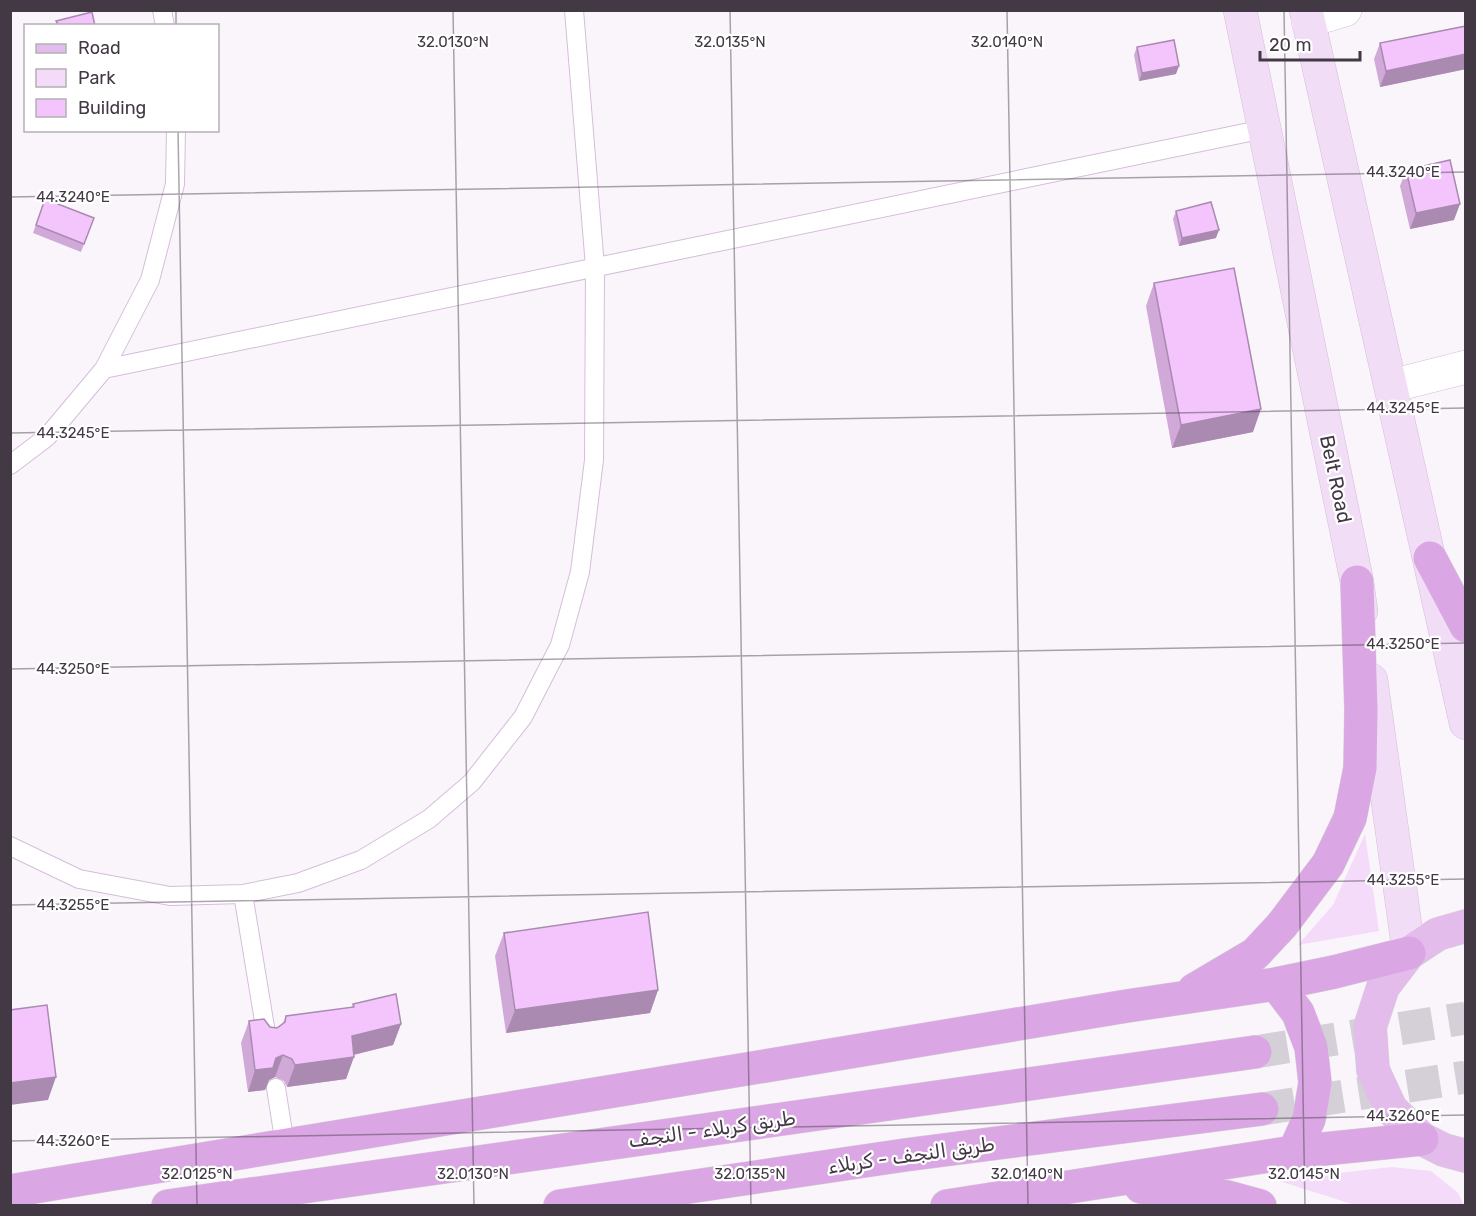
<svg xmlns="http://www.w3.org/2000/svg" width="1476" height="1216" font-family="Rubik,'Noto Sans Arabic',sans-serif">
  <rect width="100%" height="100%" fill="#faf5fb"/>
  <path fill="#f4dbf9" d="M1365,834l14,97 -81,14 35,-40z
    M1392,1167l39,4 27,22 6,12h-109l-79,-25z"/>
  <g fill="none" stroke-linecap="round" stroke-linejoin="round">
    <path stroke="#d5cfd7" stroke-width="33" stroke-dasharray="33 16" stroke-linecap="butt" d="M1255,1052l211,-34
      M1262,1109l204,-32"/>
    <defs>
      <path id="service" d="M162,10l3,16
        M104,369l1160,-240
        M10,465l37,-28 57,-68 46,-89 25,-96 1,-54
        M10,846l69,33 91,17 73,-2 55,-11 63,-23 68,-41 43,-37 51,-65 37,-72 20,-73 14,-112 1,-193 -21,-257
        M243,894l24,145
        M276,1088l9,57"/>
      <path id="minor" d="M1308,21l37,-11
        M1391,386l75,-19"/>
      <path id="secondary" d="M1240,10l117,572 4,29
        M1306,10l160,713
        M1371,680l38,273"/>
      <path id="primary" d="M1466,926l-28,8 -29,19 -26,34 -13,40 3,43 18,39 31,30 22,11 22,6"/>
      <path id="trunk" d="M1430,558l36,68
        M1276,984l22,29 13,34 4,36 -6,36 -15,33
        M1194,990l61,-36 27,-29 46,-61 22,-46 10,-50 1,-58 -4,-128
        M1141,1187l86,10 33,9
        M10,1191l1117,-185 149,-22 58,-12 75,-19
        M168,1206l1087,-154
        M560,1206l345,-51 357,-46
        M947,1206l347,-54 128,-13"/>
    </defs>
    <use href="#service" stroke="#d6bddb" stroke-width="20"/>
    <use href="#minor" stroke="#d6bddb" stroke-width="34"/>
    <use href="#secondary" stroke="#d6bddb" stroke-width="34"/>
    <use href="#primary" stroke="#d6d3d6" stroke-width="34"/>
    <use href="#trunk" stroke="#d6d3d6" stroke-width="34"/>
    <use href="#service" stroke="#fff" stroke-width="18"/>
    <use href="#minor" stroke="#fff" stroke-width="33"/>
    <use href="#secondary" stroke="#f1ddf5" stroke-width="33"/>
    <use href="#primary" stroke="#e3bceb" stroke-width="33"/>
    <use href="#trunk" stroke="#daa6e4" stroke-width="33"/>
  </g>
  <path fill="#d1a9d9" d="M1466,26v43l-86,18 -6,-28 6,-16z
    M1137,47l39,27 -37,7 -5,-26z
    M1406,170l48,50 -44,9 -10,-43z
    M45,199l49,19 -13,34 -48,-19z
    M1176,211l40,27 -37,8 -6,-27z
    M1154,283l99,149 -81,16 -26,-142z
    M504,933l154,57 -8,23 -144,20 -11,-77z
    M353,1004l48,20 -8,21 -39,10 -8,24 -59,8 -3,-6 -9,-4 -6,3 -4,10 -17,2 -7,-49 8,-22 21,6 7,1 6,-5 3,-7 66,-9z"/>
  <path fill="#aa8ab0" d="M1466,54v15l-86,18 6,-16z
    M1179,66l-3,8 -37,7 3,-8z
    M1460,204l-6,16 -44,9 6,-16z
    M1219,230l-3,8 -37,8 3,-8z
    M1261,409l-8,23 -81,16 9,-23z
    M658,990l-8,23 -144,20 9,-23z
    M401,1024l-8,21 -49,12 8,-21z
    M283,1055l-8,22 -6,3 -4,10 -17,2 7,-22z
    M354,1057l-8,22 -59,8 8,-22z
    M56,1077l-8,23 -38,5v-22z"/>
  <path fill="#f3c5fc" stroke="#aa8ab0" stroke-width="1.5" d="M92,12l3,14h-36l-3,-5z
    M1466,26v28l-80,17 -6,-28z
    M1174,40l5,26 -37,7 -5,-26z
    M1450,160l10,44 -44,9 -10,-43z
    M45,199l49,19 -10,26 -48,-19z
    M1211,202l8,28 -37,8 -6,-27z
    M1234,268l27,141 -80,16 -27,-142z
    M648,912l10,78 -143,20 -11,-77z
    M396,994l5,30 -49,12 2,21 -59,8 -3,-6 -9,-4 -7,3 -3,10 -18,2 -6,-49 15,-2 6,8 7,1 8,-6 1,-6 68,-9 -1,-3z
    M47,1005l9,72 -46,6v-73z"/>
  <path fill="none" stroke="#433945" stroke-width="1.5" stroke-opacity="0.45" d="M176,10v16M453,10l21,1196M730,10l21,1196M1007,10l21,1196M1284,10l21,1196M178,130l19,1076M10,197l1456,-25M10,433l1456,-25M10,669l1456,-26M10,905l1456,-26M10,1141l1456,-26"/>
  <g text-anchor="middle" stroke-width="4.5" stroke-linejoin="round" paint-order="stroke">
    <g font-size="20" fill="#433945" stroke="#fff">
      <text transform="translate(1336 479) rotate(78)" y="7">Belt Road</text>
      <text transform="translate(712 1129) rotate(-8)" y="7">طريق کربلاء - النجف</text>
      <text transform="translate(911 1155) rotate(-8)" y="7">طريق النجف - کربلاء</text>
    </g>
  </g>
  <g font-size="15" text-anchor="middle" fill="#433945" stroke="#fff" stroke-width="4.5" stroke-linejoin="round" paint-order="stroke">
    <text x="453" y="47">32.0130°N</text>
    <text x="730" y="47">32.0135°N</text>
    <text x="1007" y="47">32.0140°N</text>
    <text x="1403" y="177">44.3240°E</text>
    <text x="73" y="202">44.3240°E</text>
    <text x="1403" y="413">44.3245°E</text>
    <text x="73" y="438">44.3245°E</text>
    <text x="1403" y="649">44.3250°E</text>
    <text x="73" y="674">44.3250°E</text>
    <text x="1403" y="885">44.3255°E</text>
    <text x="73" y="910">44.3255°E</text>
    <text x="1403" y="1121">44.3260°E</text>
    <text x="73" y="1146">44.3260°E</text>
    <text x="197" y="1179">32.0125°N</text>
    <text x="473" y="1179">32.0130°N</text>
    <text x="750" y="1179">32.0135°N</text>
    <text x="1027" y="1179">32.0140°N</text>
    <text x="1304" y="1179">32.0145°N</text>
  </g>
  <rect width="1476" height="1216" fill="none" stroke="#433945" stroke-width="24"/>
  <rect x="24" y="24" width="195" height="108" fill="#ffffff" stroke="#b4b0b5" stroke-width="1.5"/>
  <rect x="36" y="44" width="30" height="9" fill="#e3bceb" stroke="#b4b0b5" stroke-width="1.5"/>
  <text x="78" y="54" font-size="18" fill="#433945">Road</text>
  <rect x="36" y="69" width="30" height="18" fill="#f4dbf9" stroke="#b4b0b5" stroke-width="1.5"/>
  <text x="78" y="84" font-size="18" fill="#433945">Park</text>
  <rect x="36" y="99" width="30" height="18" fill="#f3c5fc" stroke="#b4b0b5" stroke-width="1.5"/>
  <text x="78" y="114" font-size="18" fill="#433945">Building</text>
  <path d="M1260 51v9h100v-9" fill="none" stroke="#433945" stroke-width="3"/>
  <text x="1269" y="51" font-size="18" fill="#433945" stroke="#ffffff" stroke-width="4.5" paint-order="stroke">20 m</text>
</svg>
